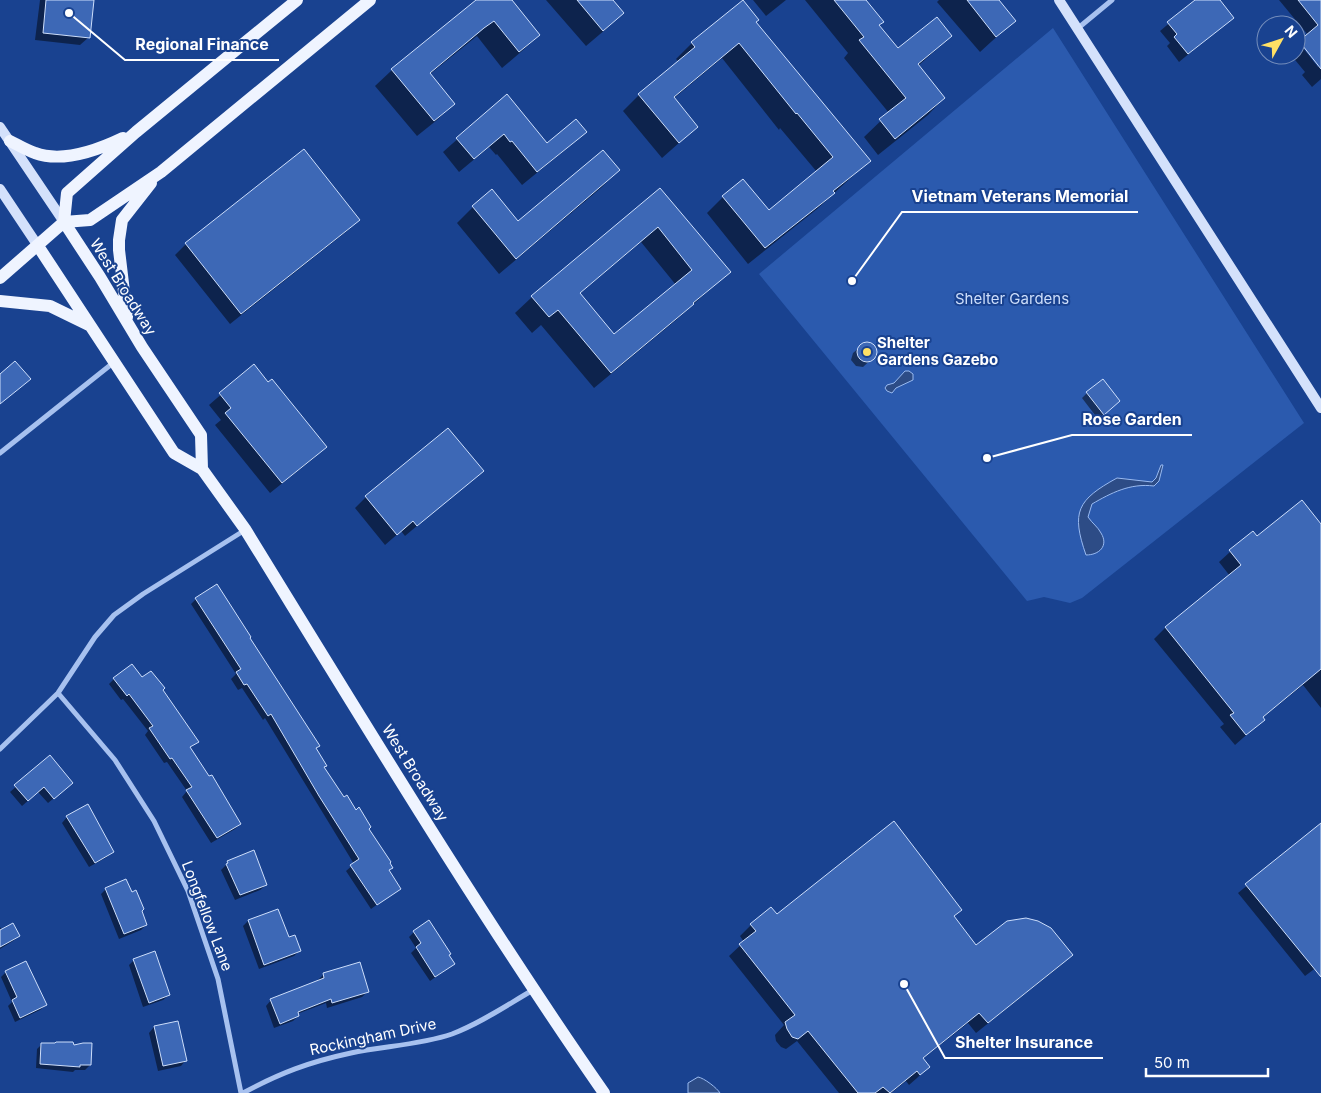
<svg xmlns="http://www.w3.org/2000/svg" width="1321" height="1093" font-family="Inter,sans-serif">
  <rect width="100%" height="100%" fill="#194290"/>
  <path fill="#2b5aae" d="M1053,28l251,395 -222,175 -12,5 -26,-6 -17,4 -268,-327z"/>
  <path fill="#2d4c86" stroke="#99baf1" d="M905,371h4l4,3v6l-17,8 -4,5 -5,-2 -2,-3 2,-3 7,-2z
    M1161,465h2l-4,16 -5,5c-24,-3 -43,7 -62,18l-4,13c4,6 10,10 13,16 8,13 -2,22 -15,22 -15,-43 -9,-55 31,-77l35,4 4,-4z
    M698,1077c6,1 19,11 22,16h-32v-10z"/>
  <path fill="#0007" fill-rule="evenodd" d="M40,0h53l-4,37 -9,8 -45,-5z
    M478,0h33l28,35 -17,16 -20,17 -25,-32 -47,38 23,30 -16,16 -20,16 -42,-50 17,-16z
    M546,0h66l10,13 -16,16 -20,17z
    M753,0h33l-20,16z
    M805,0h60l13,25 20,25 53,-14 -33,30 26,32 -16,17 -50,40 -14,-18 25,-24 -45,-55 4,-5z
    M939,0h58l17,21 -34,31 -43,-50z
    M1197,0h22l14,17 -54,45 -12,-16 3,-3 -10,-12z
    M1279,0h42v79l-9,8 -10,-12 3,-3 -14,-17h5v-10l3,-2 19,24 2,-2 -12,-30z
    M755,22l114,139 -52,48 -69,55 -41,-51 16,-16 45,15 49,-40 -37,-44 -1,2 -57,-72 -49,41 24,28 -35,31 -39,-47 16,-16 40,-33 -3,-3 16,-16z
    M507,95l40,50 38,-14 -14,14 -49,40 -25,-31 -1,1 -7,-8 -30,25 -16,-20z
    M618,170l-16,17 -103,87 -42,-51 16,-16 45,15z
    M660,189l69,83 -53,48 -82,68 -53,-63 -9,8 -17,-20 17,-16zM641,242l35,43 -62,51 -35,-42z
    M358,220l-11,11 -117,93 -55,-69 11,-11z
    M866,342l6,2 4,5 -1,7 -12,11 -7,-1 -5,-6 2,-7z
    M254,366l71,81 -11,11 -44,35 -55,-68 6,-5 -12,-15z
    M1087,393l26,13 -15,13 -16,-21z
    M482,471l-77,65 -4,-5 -16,14 -30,-37 11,-11z
    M1321,526v182l-18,-23 -41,33 1,2 -11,10 -17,15 -15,-18 4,-3 -70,-85 11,-11 65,-52 -11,-14 33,-30 5,6z
    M196,599l52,39 71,108 -4,3 8,18 21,32 24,30 20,42 11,17 -28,21 -25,-38 8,-7 -89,-146 -2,2 -21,-32 -4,2 -7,-11 5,-5 -45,-70z
    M114,679h28l20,11 35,52 -8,6 51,76 -5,5 -24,14 -29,-46 5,-6 -20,-29 -3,1 -19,-28 3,-4 -25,-32 -2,1 -12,-16z
    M50,757l16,31 -18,15 -10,-11 -16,14 -12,-14z
    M67,817l45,34 -5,6 -18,10 -27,-44z
    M1321,825v139l-16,12 -67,-83z
    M230,861l36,24 -6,5 -25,10 -14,-30z
    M106,889l34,22 6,14 -5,5 -22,9 -18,-45z
    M961,910l-8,7 23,29 95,9 -11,11 -84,67 -8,-10 -46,36 6,8 -11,11 -8,7 -3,-4 -15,12h-52l-42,-52 -11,8 -5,-2 -5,-6 -1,-6 9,-10 -55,-69 15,-14 -4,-6 11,-11 26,-9z
    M248,921l51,30 -5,5 -35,13 -16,-43z
    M0,927l2,3 17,6 -6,5 -13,8z
    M414,932l34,23 6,9 -24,17 -19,-28 5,-5 -7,-11z
    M134,960l35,35 -6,5 -20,7 -14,-42z
    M6,972l40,33 -6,5 -25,12 -7,-16 4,-4 -11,-25z
    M324,974l44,17 -6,6 -35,11 -1,-5 -29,11 1,2 -5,5 -19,7 -8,-22 5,-6 48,-18 -1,-2z
    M177,1022l9,38 -5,6 -23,5 -9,-38 5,-6z
    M42,1044l48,21 -5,5h-10l-2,2 -37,-4 1,-19z"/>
  <path fill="#3d68b6" stroke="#cddefb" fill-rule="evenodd" d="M46,0h48l-4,38 -47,-5z
    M476,0h36l28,35 -21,17 -25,-31 -10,7 -54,45 25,31 -21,17 -43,-52z
    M577,0h36l11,13 -21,18z
    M743,0l16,20 -3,2 115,139 -38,30 2,2 -70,55 -43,-52 21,-17 26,31 64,-53 -36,-44 -1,1 -57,-71 -65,54 24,30 -19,16 -41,-49 57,-47 -4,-5z
    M834,0h32l18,22 -5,3 19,23 39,-31 15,19 -34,28 27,34 -50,41 -16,-20 27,-21 -47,-58 5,-3z
    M967,0h32l17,21 -20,16z
    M1195,0h25l14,18 -46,36 -14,-17 3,-3 -10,-12z
    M1298,0h23v69l-22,-28 19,-16z
    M507,94l40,49 29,-24 11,13 -50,40 -25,-31 -2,1 -6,-8 -30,25 -18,-21z
    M304,149l56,71 -119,94 -56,-71z
    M603,150l17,20 -104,89 -44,-53 20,-17 26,32z
    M660,188l71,84 -38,31 1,1 -83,69 -53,-63 -9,7 -18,-21zM658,227l34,43 -78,64 -34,-41z
    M857 352a10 10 0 1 1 20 0a10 10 0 1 1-20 0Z
    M15,361l16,18 -31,25v-30z
    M254,364l14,18 4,-3 55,68 -45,36 -57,-70 6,-5 -12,-15z
    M1103,379l17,22 -16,14 -18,-23z
    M448,428l36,43 -67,55 -4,-5 -16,14 -32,-39z
    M1302,500l19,24v145l-58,48 2,3 -19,15 -16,-20 4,-2 -69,-86 76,-62 -12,-15 24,-19 4,5z
    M217,584l34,53 -1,1 70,108 -4,2 11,18 -3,1 20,30 3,-2 9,15 3,-3 12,20 -2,2 22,33 -1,1 3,5 -4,2 12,19 -24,16 -27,-40 9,-6 -40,-63 -48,-82 -3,2 -21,-32 -3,1 -8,-13 5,-3 -46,-71z
    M132,664l10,13 9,-6 14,17 -2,2 36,52 -9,5 19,29 3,-1 29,49 -24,14 -31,-48 6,-3 -20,-29 -2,1 -21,-31 4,-2 -24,-32 -2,2 -14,-18z
    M50,755l23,28 -19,16 -10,-12 -16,14 -14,-16z
    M88,804l26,48 -19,11 -29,-47z
    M894,821l68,89 -8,6 22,29 31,-24 19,-3 12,3 13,7 22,27 -85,68 -9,-10 -56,45 7,9 -10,8 -3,-4 -27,22 -7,-6 -8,6h-17l-50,-62 -10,8 -6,-2 -5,-8 -2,-7 10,-7 -56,-71 17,-13 -6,-7 21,-17 6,7z
    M1321,823v154l-76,-93z
    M254,850l13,35 -27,10 -14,-31 2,-1 -1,-2z
    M126,879l6,13 4,-2 8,19 -2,2 5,14 -23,9 -19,-46z
    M278,909l11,28 6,-2 6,16 -37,14 -16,-45z
    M429,920l22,34 -2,1 6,9 -20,13 -19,-30 5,-4 -8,-12z
    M13,923l7,13 -20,11v-17z
    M155,951l15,44 -21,8 -16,-44z
    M26,961l21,44 -27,13 -8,-18 5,-3 -12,-26z
    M360,962l9,30 -37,11 -1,-4 -33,13 1,4 -19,8 -10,-25 54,-21 -1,-5z
    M178,1021l9,40 -24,5 -9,-40z
    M56,1042h17l1,3 9,-2h9l-1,22h-11v2l-40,-3 1,-21h14z"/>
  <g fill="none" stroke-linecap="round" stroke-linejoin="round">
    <path stroke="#a7c1ef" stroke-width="5" d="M1077,29l35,-29
      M0,453l113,-90
      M58,693l57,67 39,61 34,70 30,88 23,114
      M0,749l58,-56 37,-56 19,-22 29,-21 102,-64
      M243,1093c37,-20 66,-31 108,-40 33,-7 69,-8 101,-19 29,-11 55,-29 81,-44"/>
    <path stroke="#d4e1fb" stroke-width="10" d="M1059,0l262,408
      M0,127l64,95
      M0,189l38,57"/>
    <path stroke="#eff4ff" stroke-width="12" d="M10,141c8,4 16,9 25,12 27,10 63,-3 88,-15
      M64,222l26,-2 71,-48 209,-172
      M64,222l3,-29 69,-61 161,-132
      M64,222l36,55 42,70 59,88 1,34
      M38,246l136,207 28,16 43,60c117,190 232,381 359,564
      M0,278l64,-56
      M0,301l50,5 39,19
      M127,317l-8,-67v-10l3,-20 29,-37"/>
  </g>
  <circle fill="#ffe065" stroke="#194290" stroke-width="2" cx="867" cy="352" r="5"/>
  <g text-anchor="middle" stroke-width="4" stroke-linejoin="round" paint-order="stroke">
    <g font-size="15" fill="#fff" stroke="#194290">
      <text transform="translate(123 287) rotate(58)" y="5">West Broadway</text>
      <text transform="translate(415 773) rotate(58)" y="5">West Broadway</text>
      <text transform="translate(207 916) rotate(69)" y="5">Longfellow Lane</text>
      <text transform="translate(373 1037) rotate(-12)" y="5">Rockingham Drive</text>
    </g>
    <g font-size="15" fill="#cddefb" stroke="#194290">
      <text x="1012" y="304">Shelter Gardens</text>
    </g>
    <g font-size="15" font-weight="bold" fill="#fff" stroke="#194290" text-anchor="start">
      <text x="877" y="348">Shelter<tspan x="877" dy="17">Gardens Gazebo</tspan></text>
    </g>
  </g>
  <path fill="none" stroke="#fff" stroke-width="2" d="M69 13L125 60H279M852 281L902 212H1138M987 458L1072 435H1192M904 984L945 1058H1103"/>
  <g fill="#fff" stroke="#194290" stroke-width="2">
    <circle cx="69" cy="13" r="5"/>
    <circle cx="852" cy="281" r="5"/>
    <circle cx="987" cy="458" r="5"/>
    <circle cx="904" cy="984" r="5"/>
  </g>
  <g font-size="16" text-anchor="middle" font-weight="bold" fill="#fff" stroke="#194290" stroke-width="4" stroke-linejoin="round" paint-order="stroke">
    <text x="202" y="50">Regional Finance</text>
    <text x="1020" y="202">Vietnam Veterans Memorial</text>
    <text x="1132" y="425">Rose Garden</text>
    <text x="1024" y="1048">Shelter Insurance</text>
  </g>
  <g transform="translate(1281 40) rotate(50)"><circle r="24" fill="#194290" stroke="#758ebc"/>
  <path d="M0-4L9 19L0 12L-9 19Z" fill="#ffe065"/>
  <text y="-8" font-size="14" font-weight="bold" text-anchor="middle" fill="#ffffff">N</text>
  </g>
  <path d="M1146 1068v8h122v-8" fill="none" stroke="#ffffff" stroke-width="2.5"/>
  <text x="1154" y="1068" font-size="15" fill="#ffffff" stroke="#194290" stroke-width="4" paint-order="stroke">50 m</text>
</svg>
